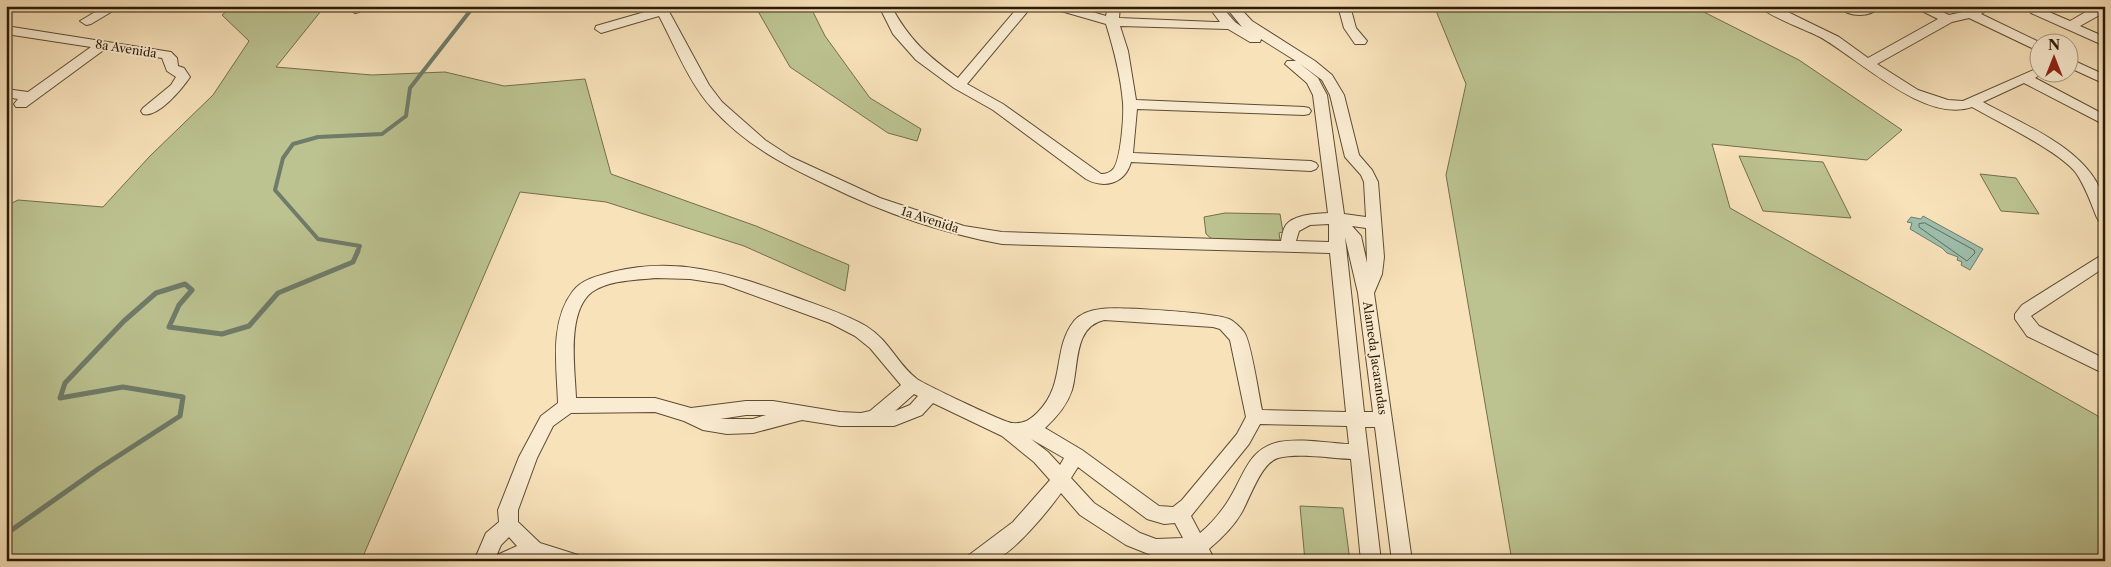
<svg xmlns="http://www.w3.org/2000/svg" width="2111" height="567" font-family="'Libre Caslon Text',serif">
  <rect width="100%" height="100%" fill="#f8e2ba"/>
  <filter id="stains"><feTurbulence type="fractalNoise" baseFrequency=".004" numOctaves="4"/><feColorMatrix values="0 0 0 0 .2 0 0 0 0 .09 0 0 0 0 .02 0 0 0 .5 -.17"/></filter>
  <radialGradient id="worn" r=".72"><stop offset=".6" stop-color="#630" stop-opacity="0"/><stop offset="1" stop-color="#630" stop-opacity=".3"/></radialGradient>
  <path fill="#bcc391" stroke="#746e4c" d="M233,6h92l-49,61 96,8 73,-3 59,14 81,-7 26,95 145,52 93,39 -4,26 -101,-45 -138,-44 -86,-10 -159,369h-355v-355l12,-6 85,7 47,-51 63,-61 36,-54 -27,-26z
    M755,6h55l15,30 45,62 51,31 -4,12 -29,-8 -98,-66z
    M1434,6h258l107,54 103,70 -35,30 -155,-16 18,64 375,212v141h-593l-66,-386 20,-91z
    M1739,156l84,6 28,56 -88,-7z
    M1980,174l36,4 23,36 -38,-3z
    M1225,213l55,1 3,18 -4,1 1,7 -68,-1 -6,-5 -2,-17z
    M1300,506l43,2 7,53h-45z"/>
  <path fill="#9dbead" stroke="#6f7c6a" d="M1923,216l60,33 -13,21 -9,-5 1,-3 -5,-2 1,-3 -11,-4 -5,-5 -32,-19 2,-6 -5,-1 4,-5 10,2z"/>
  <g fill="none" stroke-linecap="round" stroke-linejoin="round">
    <path stroke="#646c5a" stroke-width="1" d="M1925,223l49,27 1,3 -8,8 -48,-34v-3z"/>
    <path stroke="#6f7c6a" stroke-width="4" d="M357,252l3,-6 -42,-7 -43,-49 8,-32 10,-14 25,-7 64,-3 24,-18 4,-28 64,-82"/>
    <path stroke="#6f7c6a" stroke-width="5" d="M6,534l92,-65 82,-53 3,-19 -60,-10 -63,11 5,-15 59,-62 32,-28 29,-9 7,6 -13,15 -10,22 53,7 27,-8 29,-33 75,-31 5,-11"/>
    <defs>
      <path id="street" d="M105,6h16l-30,18 -5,1 -6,-4z
        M351,6h13l-5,6 -4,1 -6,-4z
        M654,6h12l43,79 13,17 43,38 26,17 89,41 84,28 38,6 279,9c1,-5 2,-12 5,-16 9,-11 30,-11 42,-12l-15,-118 -6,-12 -22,-19 2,-3h9l-35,-22 -1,3h-10l-22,-13 -108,-3 8,25 8,49 168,7 5,1 2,3 -2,3 -5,1 -167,-6 -4,44 178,8 5,2 2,3 -2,3 -5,2 -180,-9c-6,22 -27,27 -45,17l-93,-69 -39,-22 -38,-28 -23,-26 -14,-28h12c19,35 36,49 67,72l61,-72h13l-65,78 36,20 98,70c5,0 10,-2 13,-6 7,-11 10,-52 9,-65 -2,-26 -9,-53 -17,-79l-52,-15 -2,-3h20l34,10 2,-10h12l-1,12 96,4h5l-12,-16h13l14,16 7,5 -17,-21h13l14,15 63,40 17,14 12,20 15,60 13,15 6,12 6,75 -2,17 -8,19 38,268h-20l-17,-134h-10l16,134h-20l-10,-102c-22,-1 -53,-6 -73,-1 -17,5 -28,40 -36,54 -8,14 -21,27 -33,37l6,12h-20l-3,-6 -36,2 -30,-12 -46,-30 -19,-22c-13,18 -47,60 -67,67 -7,3 -20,1 -28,1l3,-6 44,-33 37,-42 -16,-18 -32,-26 -69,-33 -11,12 -28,11h-54l-38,-6 -49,13 -26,1 -24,-4 -19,-9 -29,-9 -84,1 -18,13 -16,32 -19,52v12l22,21 38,12 3,6h-87l3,-6 20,-9 -8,-9 -8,8 -7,16h-20l12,-28 13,-11 -1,-12 21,-53 22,-41 17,-13c-1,-36 -9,-81 15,-112 9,-12 25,-15 39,-19 65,-16 116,1 175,22 27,10 54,18 79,32 24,15 31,38 51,53 9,6 88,44 95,44 12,1 18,-3 26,-11 28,-28 14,-63 36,-91 7,-8 17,-11 27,-12 14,-3 116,4 128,10 5,2 12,9 15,13 7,9 15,64 18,78l84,2 -16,-159 -328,-9c-60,-11 -118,-31 -173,-58 -45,-21 -82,-40 -117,-78 -23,-25 -37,-62 -53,-92l-58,17 -6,-4 1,-3 59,-17zM1299,63l23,17 8,15 15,62 16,18 3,7 2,35 -22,-3 -17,-119 -9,-17zM1329,224v18l-33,-1 3,-10 11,-6zM1352,226l14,2 1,35 -6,-27zM1345,237l13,56 15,119h-9zM656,278l34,1 33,5 107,39 25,13 15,12 31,37 -31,26 -9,2 -21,-1 -67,-11h-27l-55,7 -36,-10h-79c-1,-29 -10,-86 16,-106 17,-12 44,-12 64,-14zM1104,320l109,7 7,2 10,11 16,77 -9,17 -55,66 -9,7 -14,-1 -77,-56 -37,-22c12,-11 22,-23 27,-38 7,-24 1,-63 32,-70zM914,394l4,2 -8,9 -15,6zM746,415h20l-13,4h-33zM1260,424l87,2 2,18c-22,-1 -48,-6 -70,-2 -32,7 -35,35 -51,59 -7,11 -18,24 -28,32l-9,-17 58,-72zM1031,439l33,19 -4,7 -12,-13zM1078,467l69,52 17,5 11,-1 8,15 -27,1 -16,-6 -46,-30 -23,-25z
        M1338,6h12l6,22 11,13 -2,3h-10l-11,-16z
        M1759,6h17l28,14 35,17 29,21 70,-39 -26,-13h17l20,9 18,-4 9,-5h16l-11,8 58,28 -1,9 -69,-33 -17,4 -75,42 41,26 30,10 15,1 75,-33v4h6l-9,6 70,37v10l-81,-42 -41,19c41,23 108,48 121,98 2,7 1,16 1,23l-5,-1 -3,-4c-6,-15 -12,-32 -21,-45 -17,-22 -78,-51 -104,-66 -47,17 -114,-49 -152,-70 -14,-7 -52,-21 -61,-31z
        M1838,6h43c-11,12 -32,12 -43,0z
        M2035,6l35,15 26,-15h9v6l-25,14 25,11v9l-74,-33 -2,-3 2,-3z
        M6,26l165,26 6,6 1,8 6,2 6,9c-8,12 -32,41 -47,37l-2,-3 2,-3 28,-23 5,-8 -9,-6 -5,-13 -57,-9 -79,58h-10l-2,-3 4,-5 -12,-2v-8l22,3 63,-45 -85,-13z
        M2068,58l37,17v9l-37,-17z
        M2105,253v14l-74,49 8,10 66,33v15l-78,-38 -12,-17v-5l7,-9z"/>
    </defs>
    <use href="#street" stroke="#5e4c33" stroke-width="2"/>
    <use href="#street" fill="#faecd2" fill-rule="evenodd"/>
  </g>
  <g text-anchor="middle" stroke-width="4" stroke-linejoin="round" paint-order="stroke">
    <g font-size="12" fill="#2b1a06" stroke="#faecd2">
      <text transform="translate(126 49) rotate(9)" y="4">8a Avenida</text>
      <text transform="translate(930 220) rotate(18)" y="4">1a Avenida</text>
      <text transform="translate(1375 358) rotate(82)" y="4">Alameda Jacarandas</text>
    </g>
  </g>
  <rect width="2111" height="567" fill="none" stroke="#f8e2ba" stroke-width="25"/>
  <rect x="8" y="8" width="2096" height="552" fill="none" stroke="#2b1a06" stroke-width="2.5"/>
  <rect x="12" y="12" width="2086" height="542" fill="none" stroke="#2b1a06"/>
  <g transform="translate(2054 58)"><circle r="24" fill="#faecd2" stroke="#a79880"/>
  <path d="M0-4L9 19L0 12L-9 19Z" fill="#8f2418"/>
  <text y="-8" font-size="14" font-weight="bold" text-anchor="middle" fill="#2b1a06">N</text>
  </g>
  <rect width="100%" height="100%" filter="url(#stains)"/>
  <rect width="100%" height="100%" fill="url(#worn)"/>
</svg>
